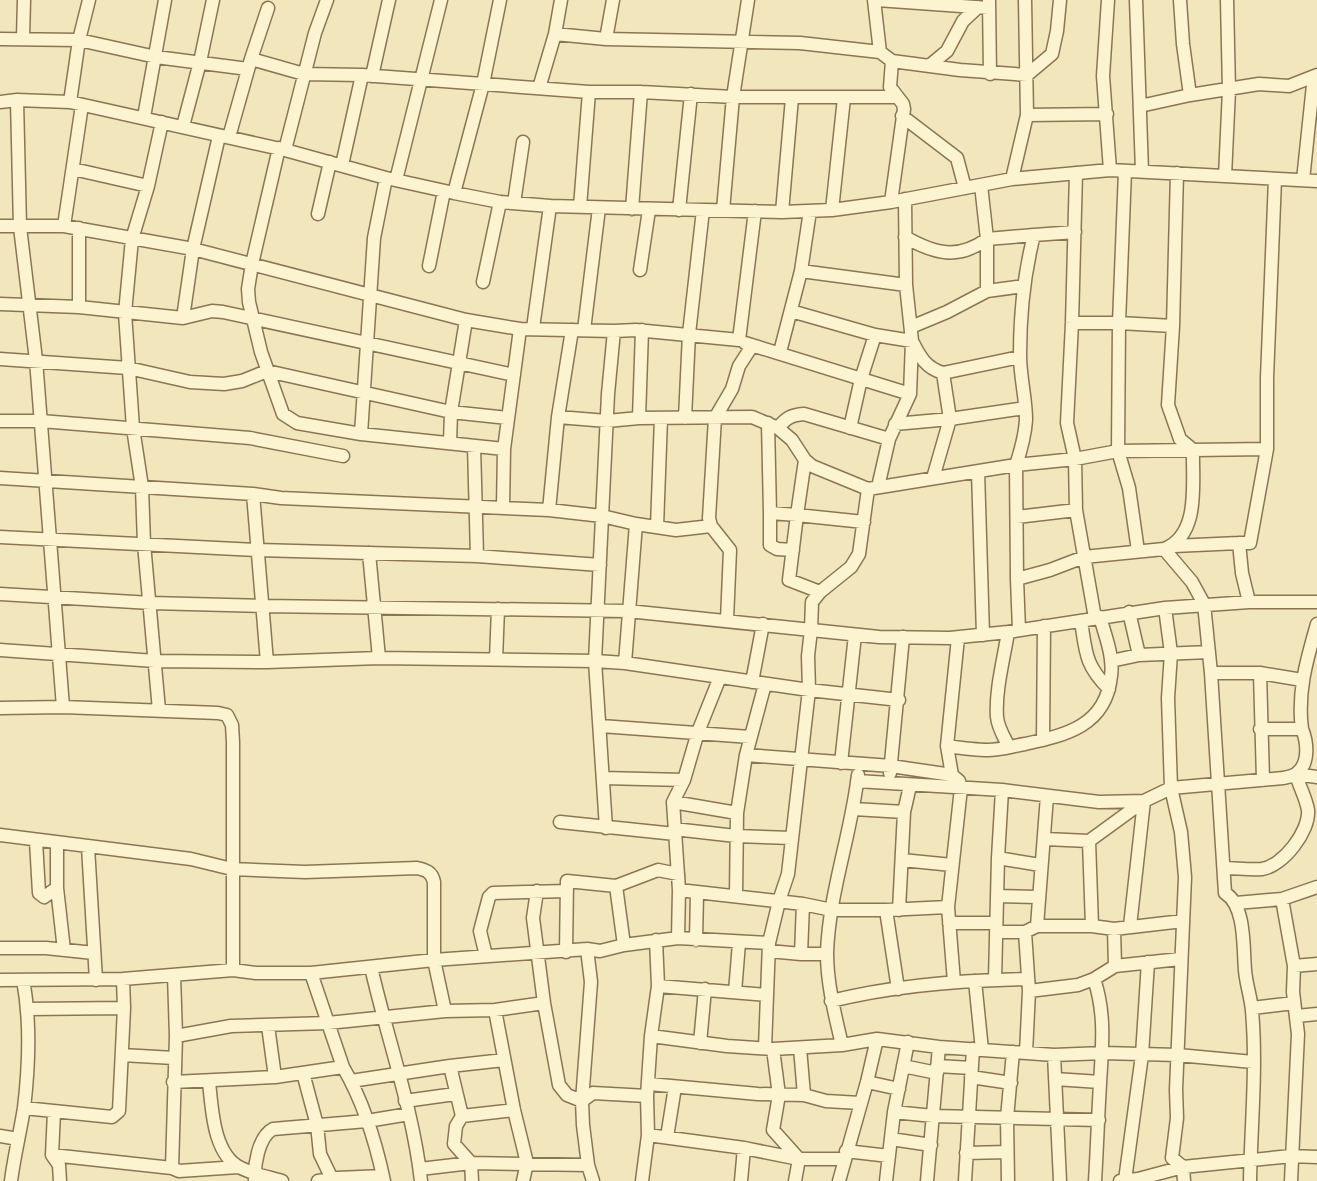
<svg xmlns="http://www.w3.org/2000/svg" width="1317" height="1181" font-family="'Libre Baskerville',serif">
	<style>
		.lines { fill: none; stroke-linecap: round; stroke-linejoin: round }
		.minor-casing { stroke: #8b7654; stroke-width: 15 }
		.minor { stroke: #fcf3d0; stroke-width: 12 }
	</style>
	<rect width="100%" height="100%" fill="#f2e6bc"/>
	<g class="lines">
		<defs>
			<path id="minor" d="M 874,0 L 880,52
				M 877,0 L 989,8
				M 989,0 L 990,74
				M 1108,0 L 1103,76 L 1110,170
				M 1136,0 L 1142,171
				M 1180,0 L 1183,44 L 1190,95
				M 555,34 L 606,39 L 800,43 L 880,52 L 892,61 L 960,70 L 1027,75 L 1052,54 L 1057,31 L 1060,0
				M 23,38 L 24,0
				M 0,39 L 79,40 L 156,57 L 248,69
				M 606,39 L 613,0
				M 251,59 L 304,74 L 362,75 L 589,92 L 641,92 L 733,97 L 897,97
				M 929,66 L 947,51 L 963,21 L 978,7
				M 372,76 L 389,0
				M 539,88 L 555,34 L 561,0
				M 17,100 L 20,227 L 36,360 L 63,707
				M 0,102 L 17,100 L 70,102 L 285,150 L 386,178 L 454,193 L 500,202 L 550,206 L 782,212 L 832,210 L 891,202 L 1012,179 L 1110,170 L 1317,181
				M 70,102 L 79,40 L 89,0
				M 1140,106 L 1190,95 L 1259,84 L 1289,86 L 1317,75
				M 1027,115 L 1107,114
				M 902,116 L 957,158 L 965,188
				M 144,117 L 165,0
				M 183,126 L 200,62 L 213,0
				M 229,137 L 251,59 L 268,8
				M 279,148 L 252,264 L 248,289 L 249,302 L 261,352 L 283,414 L 297,423 L 361,434 L 504,449 L 503,508
				M 285,150 L 315,33 L 327,0
				M 342,165 L 362,75
				M 73,169 L 148,186
				M 1125,171 L 1119,323 L 1118,451 L 1129,488 L 1138,551
				M 1076,173 L 1072,323 L 1067,423 L 1075,459 L 1076,510 L 1095,618
				M 1177,173 L 1173,326 L 1168,405 L 1180,439 L 1193,450
				M 1225,176 L 1229,90 L 1227,0
				M 1012,179 L 1027,115 L 1025,0
				M 396,180 L 441,0
				M 1303,180 L 1313,85 L 1317,75
				M 981,185 L 987,239 L 1034,235
				M 454,193 L 483,84 L 500,0
				M 891,202 L 904,109 L 903,104 L 890,87 L 892,61
				M 514,203 L 523,142
				M 580,207 L 589,92
				M 632,209 L 641,92
				M 679,210 L 691,94
				M 723,210 L 733,97 L 748,0
				M 832,210 L 844,98
				M 782,212 L 792,98
				M 318,214 L 330,162
				M 0,226 L 64,226 L 193,249 L 466,320 L 520,329 L 504,449
				M 64,226 L 82,105
				M 905,237 C 935,254 958,260 987,239 L 987,291 L 1024,286
				M 429,266 L 444,191
				M 640,270 L 649,210
				M 801,271 L 906,285 L 905,199
				M 483,282 L 500,202
				M 0,304 L 79,307 L 183,318 L 212,311 L 223,312 L 514,375
				M 79,307 L 79,228
				M 791,311 L 875,335 L 912,341 C 920,357 926,368 943,373
				M 183,318 L 193,249 L 219,136
				M 1072,323 L 1119,323 L 1173,326
				M 911,327 L 947,312 L 987,291
				M 533,328 L 550,206
				M 520,329 L 614,331 L 608,394 L 595,661 L 606,828
				M 584,330 L 599,208
				M 614,331 L 636,330 L 739,340 L 755,211
				M 745,343 L 910,394
				M 780,352 L 801,271 L 810,211
				M 0,359 L 128,368 L 190,382 L 224,384 L 242,381 L 267,371 L 451,412 L 508,418
				M 558,417 L 607,421 L 639,418 L 752,417 L 778,428 L 792,440 L 805,460 L 812,466 L 868,489 L 1016,465 C 1021,450 1025,435 1026,420 C 1026,398 1020,377 1020,355 C 1020,315 1024,274 1034,235 L 1075,232
				M 639,418 L 642,330
				M 685,418 L 689,334 L 703,210
				M 0,421 L 41,421 L 250,438 L 343,456
				M 768,423 L 770,513 L 797,515 L 789,580 L 820,592
				M 895,424 L 950,419 L 943,373 L 1020,357
				M 778,428 C 786,418 791,415 804,414 L 889,439
				M 850,428 L 861,379 L 875,335
				M 361,434 L 374,238 L 386,178
				M 450,443 L 451,412 L 466,320
				M 474,446 L 477,556
				M 805,460 L 797,515 L 864,522
				M 978,471 L 983,635
				M 0,478 L 253,494 L 281,498 L 549,510 L 602,516 L 636,524 L 625,663
				M 933,478 L 950,419 L 1025,408
				M 878,487 L 889,439 L 910,394 L 912,341 L 906,285
				M 253,494 L 267,662
				M 549,510 L 558,417 L 572,330
				M 770,513 L 770,545 L 777,549 L 793,550
				M 1017,517 L 1076,510
				M 636,524 L 676,530 L 711,526
				M 657,527 L 661,418
				M 0,537 L 258,550 L 477,556 L 600,565
				M 1174,546 L 1239,543
				M 1164,549 L 1192,582 L 1204,604 L 1211,673 L 1225,893 C 1246,906 1243,948 1245,970 C 1246,984 1251,997 1252,1011 C 1257,1067 1251,1125 1250,1181
				M 369,553 L 379,658
				M 1017,579 L 1016,465 L 1075,459 L 1118,451 L 1267,449
				M 0,594 L 151,603 L 263,606 L 628,611 L 879,637 L 950,638 L 1008,632 L 1165,608 L 1249,602 L 1317,602
				M 1249,602 L 1242,573 L 1239,543 L 1250,543 L 1267,449 L 1267,378 L 1275,179
				M 1165,608 L 1171,653 L 1168,698 L 1171,788 L 1181,832 L 1185,877 L 1176,1090 L 1177,1118 L 1172,1158 L 1183,1167 L 1184,1181
				M 1129,612 L 1139,655
				M 727,620 L 730,550 L 711,526 L 709,518 L 715,418 L 732,389 L 739,366 L 752,346
				M 1081,621 C 1086,653 1085,665 1109,689
				M 1019,630 L 1017,579 L 1050,570 L 1084,557 L 1164,549 C 1201,535 1192,481 1193,450
				M 1008,632 C 1004,658 995,691 997,717 C 998,728 1004,737 1009,747
				M 0,650 L 155,661 L 267,662 L 379,658 L 595,661 L 625,663 L 809,690 L 899,700
				M 496,659 L 498,609
				M 1111,661 L 1139,655 L 1209,652
				M 1211,673 L 1260,673 L 1302,680
				M 1260,673 L 1263,780
				M 752,682 L 763,624
				M 0,708 L 63,707 L 218,713 L 227,715 L 232,725 L 233,742 L 233,970
				M 159,710 L 144,544 L 142,487 L 133,428 L 125,313 L 132,239 L 148,186 L 162,122
				M 601,726 L 750,737
				M 1302,729 C 1297,692 1307,659 1317,624
				M 1043,740 L 1044,626
				M 947,746 C 961,748 975,750 988,750 C 1000,750 1013,746 1025,744 C 1066,735 1106,726 1111,676 C 1114,657 1105,635 1100,617
				M 746,755 L 891,766 L 952,775 L 959,781 L 961,788 L 948,907 L 954,982
				M 841,763 L 855,635
				M 890,773 L 903,637
				M 952,775 L 947,746 L 958,638
				M 603,778 L 684,780
				M 857,781 L 1002,790 L 1099,802 L 1144,801
				M 673,802 L 737,813
				M 854,809 L 904,812
				M 560,822 L 675,834
				M 674,829 L 736,836 L 792,838
				M 0,835 L 191,859 L 232,869 L 305,872 L 417,868 C 426,870 432,872 434,882 L 434,960 L 445,1011
				M 1045,839 L 1089,841 L 1092,926
				M 36,841 L 39,893 L 44,897 L 57,888
				M 1089,841 L 1144,801 L 1171,788 L 1283,778 C 1288,777 1294,776 1297,773 C 1310,763 1307,741 1302,729 L 1260,729
				M 57,843 L 57,888 L 64,950
				M 88,847 L 96,980
				M 998,858 L 1040,865
				M 902,860 L 952,865
				M 1224,868 C 1236,868 1250,870 1262,869 C 1283,866 1310,831 1308,810 C 1306,798 1299,786 1296,774 L 1317,777
				M 616,886 L 624,945
				M 537,891 L 533,918 L 544,1003 L 559,1085 L 567,1095 L 582,1101
				M 736,896 L 737,813 L 746,755 L 765,684
				M 997,896 L 1037,897
				M 1236,903 L 1282,899
				M 886,910 L 898,989
				M 899,910 L 904,812 L 910,786
				M 949,923 L 996,923
				M 1037,926 L 1047,796
				M 1130,926 L 1144,801
				M 1114,929 L 1115,966
				M 996,932 L 1025,932 L 1037,926 L 1092,926 L 1114,929 L 1183,921
				M 1025,932 L 1029,991 L 1026,1053
				M 678,938 L 679,890 L 673,802 L 684,780 L 698,732 L 720,677
				M 656,940 L 658,986
				M 696,940 L 697,893
				M 0,948 L 46,948 L 94,953
				M 587,949 L 591,982 L 582,1101 L 583,1125 L 588,1165 L 593,1181
				M 769,951 L 801,954 L 827,954
				M 566,952 L 567,881 L 616,886 L 658,870 L 678,874 L 679,890 L 803,904 L 832,910 L 886,910 L 948,907
				M 801,954 L 803,904
				M 486,956 L 480,931 L 489,897 L 493,893 L 567,891
				M 1294,966 L 1317,964
				M 371,967 C 387,1038 413,1109 421,1181
				M 311,973 L 343,1067 C 363,1101 376,1143 384,1181
				M 995,979 L 998,858 L 1002,790
				M 1094,979 C 1106,1014 1102,1048 1100,1084 C 1098,1116 1097,1149 1095,1181
				M 0,980 L 123,979 L 233,970 L 256,973 L 311,973 L 434,960 L 587,949 L 600,951 L 624,945 L 678,938 L 769,943
				M 975,981 L 982,1050
				M 1029,991 L 1078,985 L 1094,979 L 1115,966 L 1180,959
				M 735,992 L 739,943
				M 831,1001 C 895,985 963,980 1028,979
				M 1252,1008 L 1294,1003
				M 28,1009 L 124,1008
				M 495,1010 L 514,1110 L 527,1163 L 523,1181
				M 1297,1016 L 1317,1014
				M 268,1026 L 275,1077
				M 176,1036 L 231,1026 L 328,1023 L 445,1011 L 495,1010 L 544,1003
				M 651,1036 L 727,1046 L 773,1049 L 842,1045 L 877,1039 L 939,1047 L 1054,1055 L 1103,1053 L 1178,1055 L 1253,1062
				M 700,1043 L 705,989
				M 842,1045 C 835,1015 827,984 827,953 C 829,893 851,835 858,775
				M 765,1048 L 769,943 L 779,901 L 788,874 L 809,690 L 808,656 L 811,630 L 812,602 L 820,592 L 851,567 L 859,554 L 868,489
				M 800,1048 L 804,1095
				M 773,1049 L 779,1095 L 773,1130 L 799,1159
				M 122,1055 L 174,1058
				M 1054,1055 L 1060,1181
				M 450,1066 L 462,1116 L 456,1126 L 454,1144 L 471,1163 L 472,1181
				M 903,1066 L 937,1073
				M 937,1066 L 972,1068
				M 303,1073 L 317,1125 L 320,1154 L 333,1181
				M 971,1077 L 1011,1083
				M 1055,1079 L 1100,1082
				M 351,1081 L 450,1066 L 504,1060
				M 173,1082 L 275,1077 L 343,1067
				M 209,1082 C 212,1108 213,1155 241,1168 C 253,1174 268,1177 282,1181
				M 867,1082 L 899,1089
				M 649,1084 L 758,1094 L 804,1095 L 826,1101 L 860,1103
				M 405,1101 L 455,1094
				M 582,1101 L 593,1093 L 647,1096
				M 24,1108 L 112,1117 L 119,1111 L 124,1008 L 123,979
				M 54,1112 L 52,1155 L 59,1165 L 60,1181
				M 894,1112 L 933,1116 L 1099,1120
				M 462,1116 L 514,1110
				M 648,1135 L 744,1148 L 799,1159 L 845,1159
				M 0,1136 L 18,1139
				M 667,1137 L 675,1087
				M 891,1139 L 931,1145
				M 846,1151 L 889,1156
				M 966,1153 L 1007,1152
				M 52,1155 L 172,1168 L 179,1171 L 238,1167
				M 172,1168 L 176,1036 L 174,975
				M 420,1169 L 471,1163 L 588,1165
				M 1125,1180 L 1142,1055 L 1148,962
				M 11,1181 C 14,1157 20,1133 24,1108 C 29,1066 31,1022 23,980
				M 255,1181 C 254,1166 258,1137 273,1129 L 367,1121 L 409,1114
				M 318,1181 L 337,1178 L 383,1176
				M 642,1181 L 648,1135 L 647,1096 L 651,1036 L 658,986 L 766,995
				M 741,1181 L 744,1148
				M 795,1181 L 799,1159
				M 839,1181 L 867,1082 L 877,1039
				M 886,1181 L 894,1112 L 908,1042
				M 927,1181 L 939,1047
				M 965,1181 L 973,1049
				M 1008,1181 L 1007,1118 L 1013,1052
				M 1120,1181 L 1138,1179 L 1183,1167 L 1291,1156 L 1317,1157
				M 1291,1181 L 1298,1034 L 1293,992 L 1294,966 L 1282,899 L 1317,887"/>
		</defs>
		<use href="#minor" class="minor-casing"/>
		<use href="#minor" class="minor"/>
	</g>
</svg>
